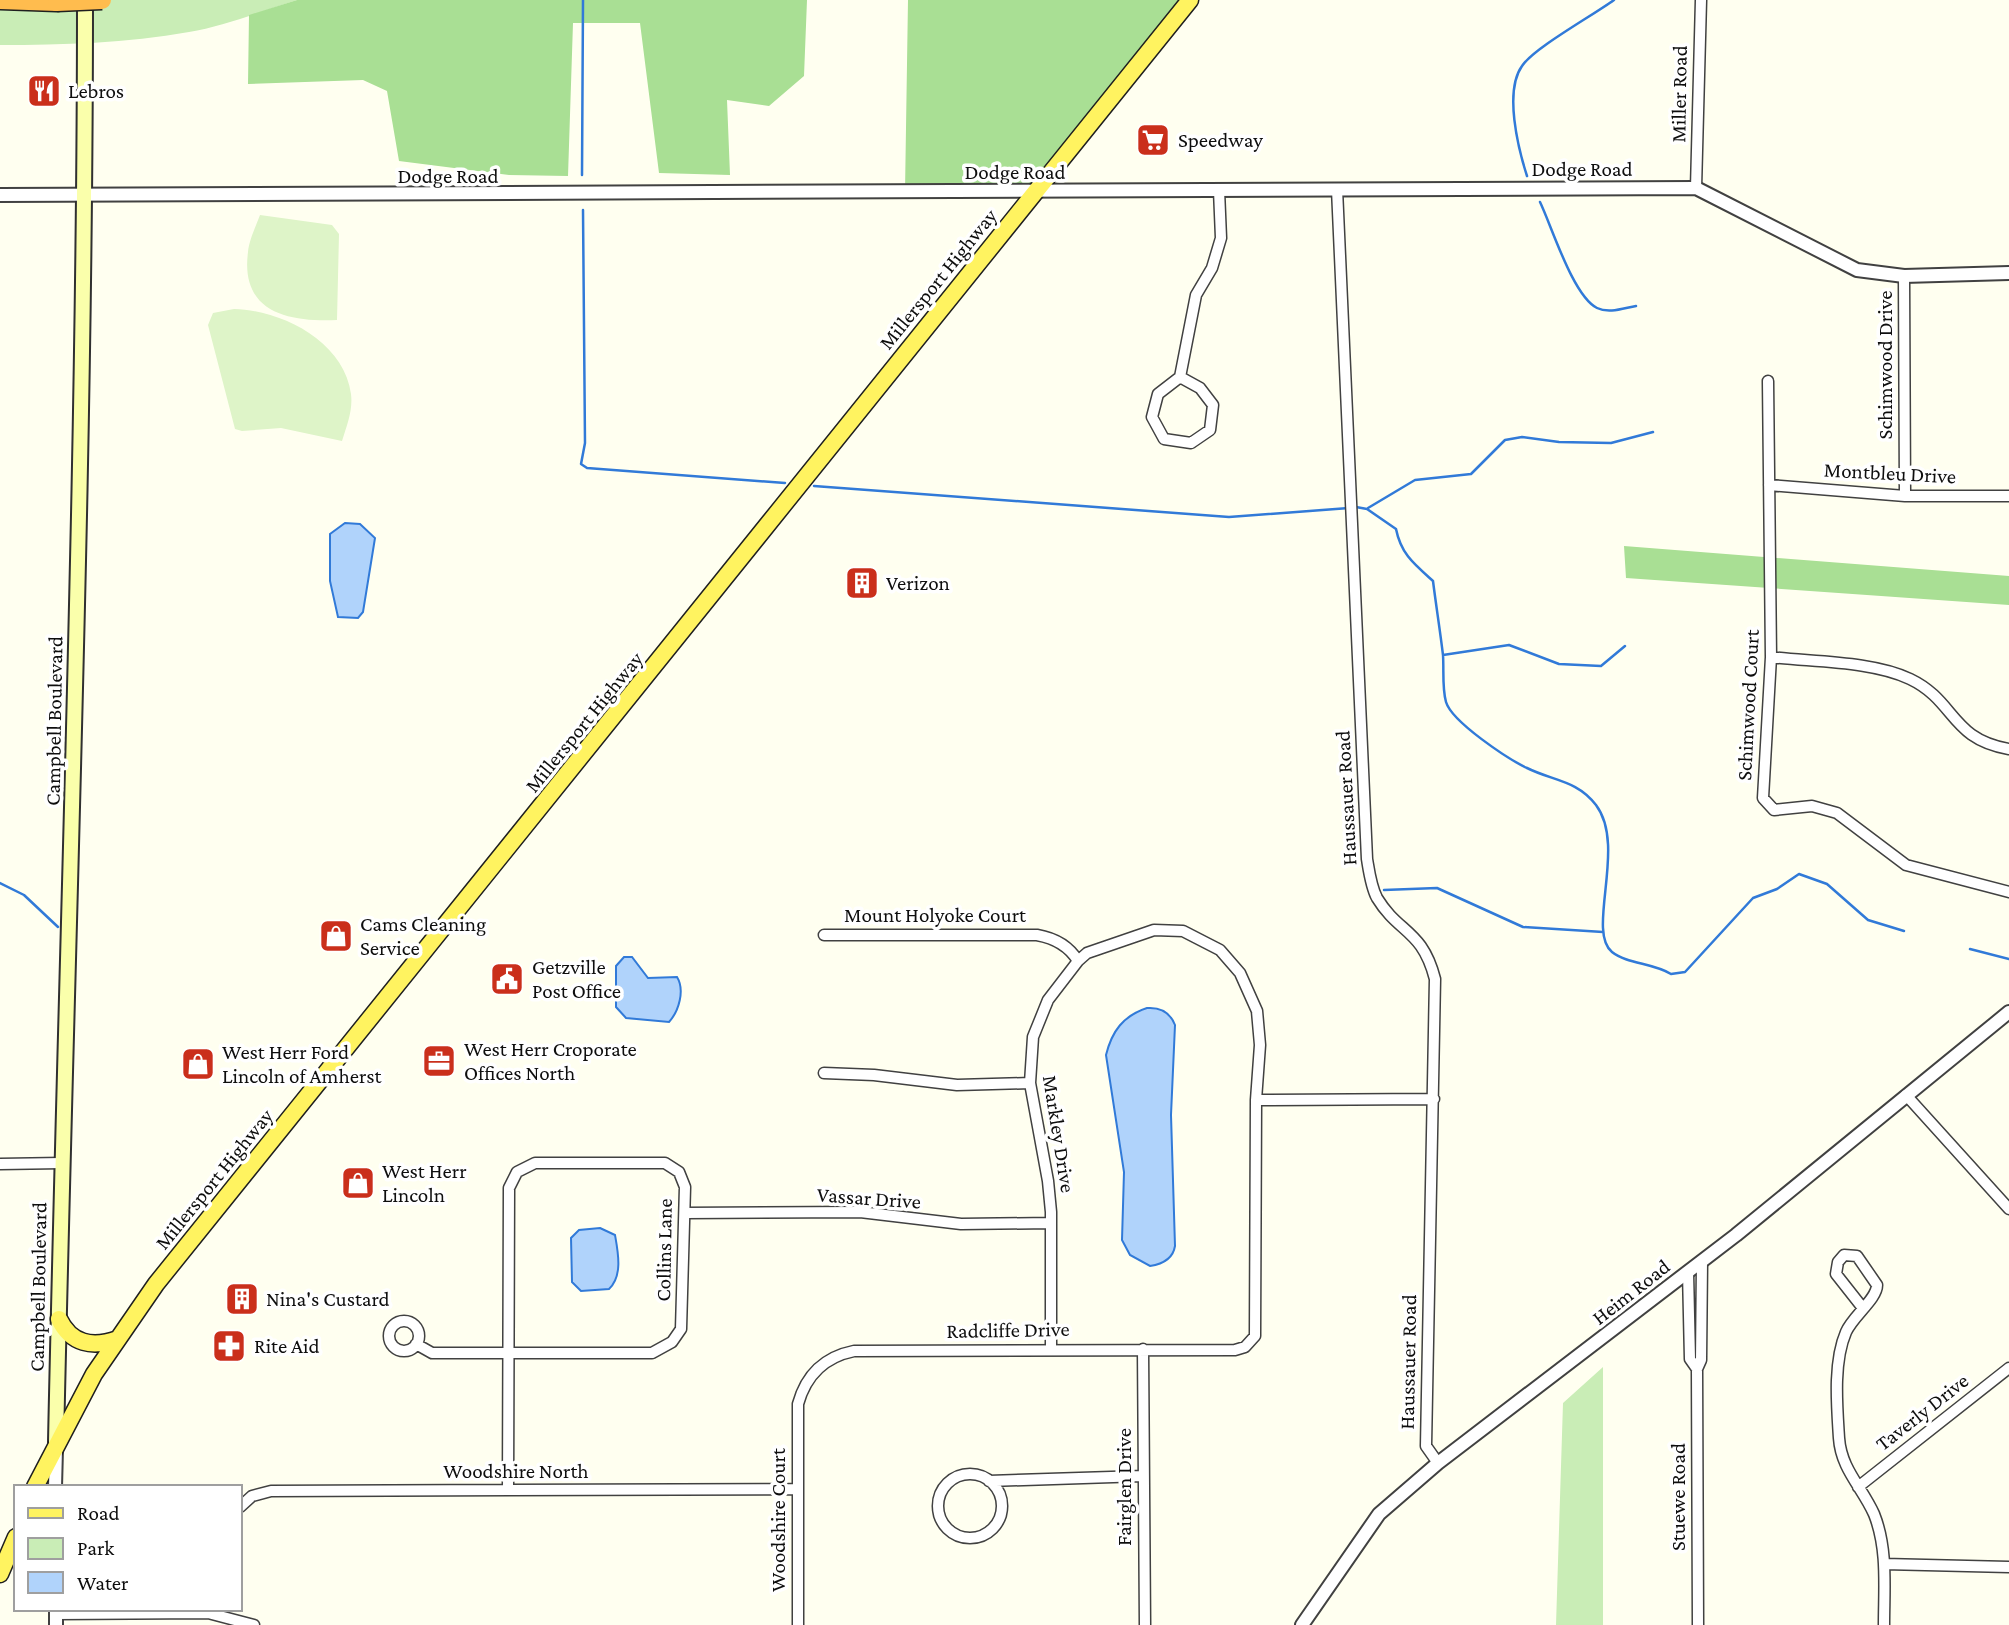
<svg xmlns="http://www.w3.org/2000/svg" width="2009" height="1625" font-family="'Crimson Pro',serif">
	<style>
		.green { fill: #c9edb6 }
		.forest { fill: #a9df94 }
		.pitch { fill: #def4c8 }
		.water { fill: #b0d3fb; stroke: #317ad8; stroke-width: 2 }
		.lines { fill: none; stroke-linecap: round; stroke-linejoin: round }
		.stream { stroke: #317ad8; stroke-width: 2.5 }
		.minor-casing { stroke: #414141; stroke-width: 13 }
		.tertiary-casing { stroke: #414141; stroke-width: 16 }
		.secondary-casing { stroke: #303030; stroke-width: 18 }
		.primary-casing { stroke: #1f1f1f; stroke-width: 19 }
		.motorway-casing { stroke: #1f1f1f; stroke-width: 21 }
		.minor { stroke: #fff; stroke-width: 10 }
		.tertiary { stroke: #fff; stroke-width: 12 }
		.secondary { stroke: #faffab; stroke-width: 14 }
		.primary { stroke: #fff360; stroke-width: 16 }
		.motorway { stroke: #ffbc4e; stroke-width: 18 }
		.motorway-bridge-casing { stroke: #1f1f1f; stroke-width: 21; stroke-linecap: butt }
		.motorway-bridge { stroke: #ffbc4e; stroke-width: 18 }
		.labels { text-anchor: middle; dominant-baseline: central; stroke-width: 7; stroke-linejoin: round; paint-order: stroke }
		.poi-label { font-size: 21px; fill: #0e0e0e; stroke: #fff; text-anchor: start }
		.street-label { font-size: 21px; fill: #0e0e0e; stroke: #fff }
	</style>
	<rect width="100%" height="100%" fill="#fffff0"/>
	<path class="green" d="M 0,0 L 297,0 C 262,11 225,26 189,32 C 127,43 63,45 0,45 Z
		M 1603,1367 L 1603,1625 L 1556,1625 L 1563,1403 Z"/>
	<path class="forest" d="M 297,0 L 807,0 L 804,76 L 769,106 L 727,100 L 730,175 L 659,173 L 640,23 L 573,23 L 568,176 L 509,175 L 399,161 L 387,91 L 363,80 L 248,84 L 249,15 Z
		M 908,0 L 1190,0 L 1038,190 L 905,192 Z
		M 1624,546 L 2009,576 L 2009,605 L 1626,578 Z"/>
	<path class="pitch" d="M 260,215 L 332,225 L 339,234 L 337,320 C 289,322 240,313 248,252 C 249,240 256,226 260,215 Z
		M 234,309 C 281,310 344,341 351,394 C 353,410 347,425 342,441 L 281,428 L 242,431 L 235,429 L 208,325 L 213,313 Z"/>
	<path class="water" d="M 345,523 L 360,524 L 375,538 L 363,612 L 358,618 L 338,617 L 330,581 L 330,534 Z
		M 624,957 L 632,957 L 648,978 L 677,977 C 685,990 679,1011 669,1022 L 626,1018 L 616,1007 L 616,966 Z
		M 1147,1008 C 1161,1007 1170,1012 1175,1025 L 1171,1115 L 1175,1246 C 1173,1259 1163,1264 1150,1266 L 1130,1255 L 1122,1240 L 1124,1172 L 1106,1055 C 1112,1031 1123,1016 1147,1008 Z
		M 600,1228 L 615,1235 C 618,1252 623,1276 609,1289 L 581,1291 L 572,1282 L 571,1238 L 579,1230 Z"/>
	<g class="lines">
		<path class="stream" d="M 582,175 L 583,0
			M 1527,176 C 1518,148 1504,91 1522,66 C 1534,48 1592,16 1614,0
			M 1540,202 C 1552,227 1573,296 1597,308 C 1609,314 1624,308 1636,306
			M 583,210 L 585,443 L 581,464 L 587,468 L 785,483
			M 814,486 L 1229,517 L 1349,508
			M 1356,507 L 1367,509 L 1396,529 C 1401,554 1414,564 1433,581 C 1436,605 1440,630 1443,655 C 1444,670 1442,688 1446,702 C 1452,722 1508,759 1527,768 C 1553,781 1577,780 1596,805 C 1627,846 1586,931 1612,952 C 1627,964 1653,963 1671,974 L 1685,972 L 1753,898 L 1777,889 L 1799,874 L 1827,884 L 1868,920 L 1904,931
			M 1368,508 L 1415,480 L 1471,474 L 1505,440 L 1522,437 L 1559,442 L 1611,443 L 1653,432
			M 1443,655 L 1509,645 L 1559,664 L 1601,666 L 1625,646
			M 0,883 L 24,895 L 58,927
			M 1384,890 L 1437,888 L 1523,927 L 1603,932
			M 1970,949 L 2009,959"/>
		<defs>
			<path id="minor" d="M 1696,188 L 1701,0
				M 1337,189 L 1367,859 C 1369,871 1371,887 1377,898 C 1399,934 1422,929 1435,979 L 1426,1446 L 1438,1463
				M 1904,276 L 1905,496
				M 1180,377 L 1200,388 L 1213,405 L 1210,430 L 1191,443 L 1164,439 L 1152,417 L 1158,394 L 1180,377 L 1196,295 L 1212,268 L 1221,238 L 1219,190
				M 1768,381 L 1771,657 L 1763,798 L 1774,810 L 1812,806 L 1837,813 L 1906,865 L 2009,892
				M 1769,485 L 1905,496 L 2009,496
				M 1771,657 C 1813,662 1873,661 1910,679 C 1956,701 1950,739 2009,749
				M 824,935 L 1037,935 C 1054,938 1069,946 1078,961
				M 824,1073 L 874,1075 L 957,1085 L 1030,1083
				M 1906,1095 L 2009,1209
				M 1256,1100 L 1434,1099
				M 0,1164 L 62,1163
				M 685,1213 L 860,1212 L 961,1224 L 1051,1223
				M 1688,1272 L 1690,1359 L 1697,1369
				M 1862,1307 L 1836,1274 L 1838,1262 L 1844,1255 L 1857,1256 L 1877,1285 C 1877,1299 1853,1316 1846,1332 C 1833,1362 1837,1406 1839,1438 C 1841,1469 1862,1487 1874,1514 C 1888,1549 1884,1588 1884,1625
				M389 1336a15 15 0 1 1 30 0a15 15 0 1 1-30 0Z
				M 416,1344 L 432,1353 L 652,1353 L 672,1342 L 681,1329 L 685,1187 L 679,1172 L 665,1163 L 535,1163 L 517,1172 L 509,1188 L 508,1490
				M 1143,1349 L 1145,1625
				M938 1506a32 32 0 1 1 64 0a32 32 0 1 1-64 0Z
				M 989,1481 L 1143,1476
				M 1858,1487 L 2009,1368
				M 240,1507 L 252,1496 L 271,1491 L 797,1489
				M 1884,1564 L 2009,1567
				M 56,1614 L 208,1613 L 254,1625
				M 798,1625 L 798,1404 C 806,1375 824,1357 854,1351 L 1235,1350 L 1245,1347 L 1255,1336 L 1256,1100 L 1260,1045 L 1257,1011 L 1240,973 L 1220,950 L 1183,931 L 1154,930 L 1087,953 L 1078,961 L 1048,1000 L 1033,1037 L 1030,1083 L 1048,1181 L 1051,1212 L 1051,1348
				M 1698,1625 L 1697,1369 L 1701,1360 L 1702,1262"/>
			<path id="tertiary" d="M 0,195 L 1696,188 L 1857,270 L 1904,276 L 2009,273
				M 55,1487 L 56,1449
				M 56,1625 L 56,1609
				M 1302,1625 L 1379,1514 L 1438,1463 L 1736,1235 L 2009,1012"/>
			<path id="secondary" d="M 56,1442 C 66,961 85,481 85,0"/>
			<path id="primary" d="M 59,1319 C 71,1344 92,1348 118,1339
				M 35,1487 L 94,1374 L 156,1284 L 1190,0
				M 0,1574 L 16,1537"/>
			<path id="motorway" d="M 0,0 L 57,2"/>
		</defs>
		<use href="#minor" class="minor-casing"/>
		<use href="#tertiary" class="tertiary-casing"/>
		<use href="#secondary" class="secondary-casing"/>
		<use href="#primary" class="primary-casing"/>
		<use href="#motorway" class="motorway-casing"/>
		<use href="#minor" class="minor"/>
		<use href="#tertiary" class="tertiary"/>
		<use href="#secondary" class="secondary"/>
		<use href="#primary" class="primary"/>
		<use href="#motorway" class="motorway"/>
		<defs>
			<path id="motorway-bridge" d="M 57,2 L 102,0"/>
		</defs>
		<use href="#motorway-bridge" class="motorway-bridge-casing"/>
		<use href="#motorway-bridge" class="motorway-bridge"/>
	</g>
	<defs>
		<symbol id="restaurant-square" viewBox="-11 -11 22 22"><rect x="-9" y="-9" width="18" height="18" rx="4" fill="#ca2f1b" stroke="#fff"/><path d="M-5-6h1v4h1v-4h1v4h1v-4h1v5L-1.5 .5V6h-2V.5L-5-1ZM5-6V6H3V1.5H1.5Q1.5-4 5-6Z" fill="#fff"/></symbol>
		<symbol id="supermarket-square" viewBox="-11 -11 22 22"><rect x="-9" y="-9" width="18" height="18" rx="4" fill="#ca2f1b" stroke="#fff"/><path d="M-6-5.5h2.5l.6 2H6L4.5 2H-2.5L-4.4-4H-6ZM-1.5 3.2a1.3 1.3 0 1 0 .1 0ZM3 3.2a1.3 1.3 0 1 0 .1 0Z" fill="#fff"/></symbol>
		<symbol id="building-square" viewBox="-11 -11 22 22"><rect x="-9" y="-9" width="18" height="18" rx="4" fill="#ca2f1b" stroke="#fff"/><path d="M-4-6H4V6H1V3H-1V6H-4ZM-2.5-4.3h1.7v1.8h-1.7ZM.8-4.3h1.7v1.8H.8ZM-2.5-1h1.7V.8h-1.7ZM.8-1h1.7V.8H.8Z" fill="#fff"/></symbol>
		<symbol id="shop-square" viewBox="-11 -11 22 22"><rect x="-9" y="-9" width="18" height="18" rx="4" fill="#ca2f1b" stroke="#fff"/><path d="M-5-2.5h2.3a2.7 3.5 0 0 1 5.4 0H5L5.5 6h-11ZM-1.5-2.5h3a1.5 2.3 0 0 0-3 0Z" fill="#fff"/></symbol>
		<symbol id="civic-square" viewBox="-11 -11 22 22"><rect x="-9" y="-9" width="18" height="18" rx="4" fill="#ca2f1b" stroke="#fff"/><path d="M-.6-6.5H3V-4.5H.6V-3L4-1V1h2V6H-6V1h2V-1L-.6-3ZM-1.2 2.5V6h2.4V2.5Z" fill="#fff"/></symbol>
		<symbol id="office-square" viewBox="-11 -11 22 22"><rect x="-9" y="-9" width="18" height="18" rx="4" fill="#ca2f1b" stroke="#fff"/><path d="M-6-3h4V-5.5h4V-3h4V5H-6ZM-1-4.5V-3h2v-1.5ZM-6 0V1H6V0Z" fill="#fff"/></symbol>
		<symbol id="pharmacy-square" viewBox="-11 -11 22 22"><rect x="-9" y="-9" width="18" height="18" rx="4" fill="#ca2f1b" stroke="#fff"/><path d="M-2-6h4v4h4v4h-4v4h-4v-4h-4v-4h4Z" fill="#fff"/></symbol>
	</defs>
	<g fill-rule="evenodd">
		<use href="#restaurant-square" x="25" y="72" width="38" height="38"/>
		<use href="#supermarket-square" x="1134" y="121" width="38" height="38"/>
		<use href="#building-square" x="843" y="564" width="38" height="38"/>
		<use href="#shop-square" x="317" y="917" width="38" height="38"/>
		<use href="#civic-square" x="488" y="960" width="38" height="38"/>
		<use href="#office-square" x="420" y="1042" width="38" height="38"/>
		<use href="#shop-square" x="179" y="1045" width="38" height="38"/>
		<use href="#shop-square" x="339" y="1164" width="38" height="38"/>
		<use href="#building-square" x="223" y="1280" width="38" height="38"/>
		<use href="#pharmacy-square" x="210" y="1327" width="38" height="38"/>
	</g>
	<g class="labels">
		<g class="poi-label">
			<text x="68" y="91">Lebros</text>
			<text x="1178" y="140">Speedway</text>
			<text x="886" y="583">Verizon</text>
			<text x="360" y="924">Cams Cleaning<tspan x="360" dy="24">Service</tspan></text>
			<text x="532" y="967">Getzville<tspan x="532" dy="24">Post Office</tspan></text>
			<text x="464" y="1049">West Herr Croporate<tspan x="464" dy="24">Offices North</tspan></text>
			<text x="222" y="1052">West Herr Ford<tspan x="222" dy="24">Lincoln of Amherst</tspan></text>
			<text x="382" y="1171">West Herr<tspan x="382" dy="24">Lincoln</tspan></text>
			<text x="266" y="1299">Nina's Custard</text>
			<text x="254" y="1346">Rite Aid</text>
		</g>
		<g class="street-label">
			<text transform="translate(1679 94) rotate(-89)">Miller Road</text>
			<text x="1582" y="169">Dodge Road</text>
			<text x="1015" y="172">Dodge Road</text>
			<text x="448" y="176">Dodge Road</text>
			<text transform="translate(938 279) rotate(-51)">Millersport Highway</text>
			<text transform="translate(1885 365) rotate(-90)">Schimwood Drive</text>
			<text transform="translate(1890 473) rotate(3)">Montbleu Drive</text>
			<text transform="translate(1748 705) rotate(-87)">Schimwood Court</text>
			<text transform="translate(54 721) rotate(-89)">Campbell Boulevard</text>
			<text transform="translate(584 722) rotate(-51)">Millersport Highway</text>
			<text transform="translate(1346 798) rotate(-93)">Haussauer Road</text>
			<text x="935" y="915">Mount Holyoke Court</text>
			<text transform="translate(1059 1134) rotate(81)">Markley Drive</text>
			<text transform="translate(214 1179) rotate(-51)">Millersport Highway</text>
			<text transform="translate(869 1198) rotate(4)">Vassar Drive</text>
			<text transform="translate(664 1250) rotate(-89)">Collins Lane</text>
			<text transform="translate(38 1287) rotate(-89)">Campbell Boulevard</text>
			<text transform="translate(1631 1292) rotate(-38)">Heim Road</text>
			<text transform="translate(1008 1330) rotate(-1)">Radcliffe Drive</text>
			<text transform="translate(1408 1362) rotate(-89)">Haussauer Road</text>
			<text transform="translate(1922 1412) rotate(-38)">Taverly Drive</text>
			<text x="516" y="1471">Woodshire North</text>
			<text transform="translate(1124 1487) rotate(-90)">Fairglen Drive</text>
			<text transform="translate(1678 1497) rotate(-90)">Stuewe Road</text>
			<text transform="translate(778 1520) rotate(-90)">Woodshire Court</text>
		</g>
	</g>
	<rect x="14" y="1485" width="228" height="126" fill="#ffffff" stroke="#9f9f9f" stroke-width="2"/>
	<rect x="28" y="1508" width="35" height="10" fill="#fff360" stroke="#9f9f9f" stroke-width="2"/>
	<text x="77" y="1520" font-size="21" fill="#0e0e0e">Road</text>
	<rect x="28" y="1538" width="35" height="21" fill="#c9edb6" stroke="#9f9f9f" stroke-width="2"/>
	<text x="77" y="1555" font-size="21" fill="#0e0e0e">Park</text>
	<rect x="28" y="1572" width="35" height="21" fill="#b0d3fb" stroke="#9f9f9f" stroke-width="2"/>
	<text x="77" y="1590" font-size="21" fill="#0e0e0e">Water</text>
</svg>
